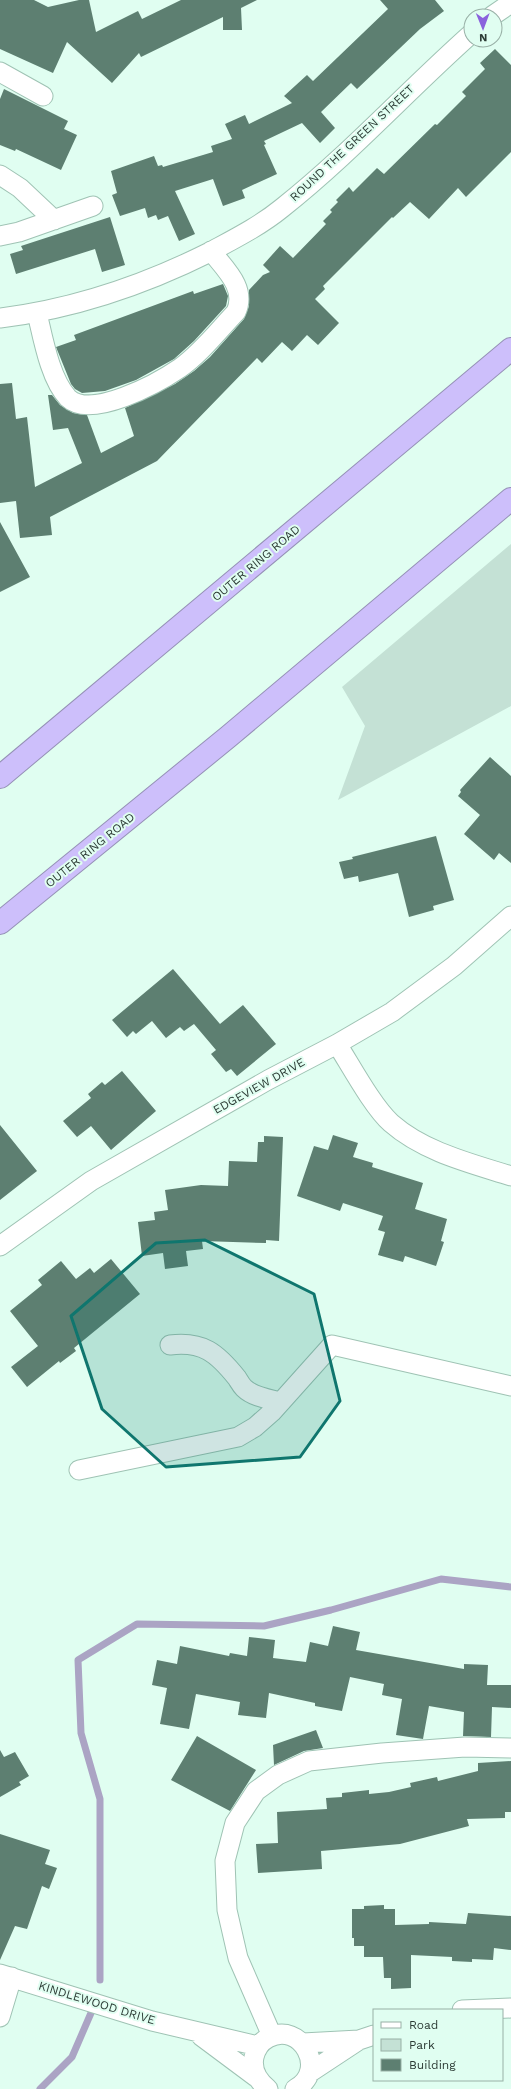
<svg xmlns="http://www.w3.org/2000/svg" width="511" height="2089" font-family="'Work Sans',sans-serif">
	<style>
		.green { fill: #c4e1d5 }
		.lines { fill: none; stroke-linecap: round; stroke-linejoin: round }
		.stream { stroke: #aba4c4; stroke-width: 7 }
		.building { fill: #5d7f71 }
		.minor-casing { stroke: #9fc3b4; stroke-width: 21 }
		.motorway-casing { stroke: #9591b6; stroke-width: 24 }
		.minor { stroke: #fff; stroke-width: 19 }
		.motorway { stroke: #cdbffb; stroke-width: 22 }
		.marked { fill: #0f766e; fill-opacity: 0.2; stroke: #0f766e; stroke-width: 3; stroke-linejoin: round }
		.labels { text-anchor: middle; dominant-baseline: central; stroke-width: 4; stroke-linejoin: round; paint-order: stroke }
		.street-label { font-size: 12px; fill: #2c3b35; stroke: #e0fef1 }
	</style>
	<rect width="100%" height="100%" fill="#e0fef1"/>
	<path class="green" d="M 511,544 L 511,706 L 338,800 L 365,726 L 342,687 Z"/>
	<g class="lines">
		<path class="stream" d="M 100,1980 L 100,1799 L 81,1733 L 78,1660 L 137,1624 L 264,1626 L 331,1610 L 441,1579 L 511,1587
			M 40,2089 L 72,2057 L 91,2013"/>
	</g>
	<path class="building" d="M 0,0 L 34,0 L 48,7 L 79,0 L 89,0 L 96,32 L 138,11 L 142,19 L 181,0 L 257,0 L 241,8 L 242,30 L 223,30 L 223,17 L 141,57 L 139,53 L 112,83 L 67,42 L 53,73 L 0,49 Z
		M 380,0 L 435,0 L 444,11 L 420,29 L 357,89 L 351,83 L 321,112 L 335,128 L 320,143 L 302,123 L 264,141 L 266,144 L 264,145 L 277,174 L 242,190 L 245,198 L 223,206 L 213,179 L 175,191 L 195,234 L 179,241 L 168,216 L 158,220 L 156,215 L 148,218 L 145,208 L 120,216 L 112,195 L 117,193 L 111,171 L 154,156 L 158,166 L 162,165 L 163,167 L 213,152 L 211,146 L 232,139 L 225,124 L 245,115 L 249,124 L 292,103 L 284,96 L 307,75 L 313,81 L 388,9 Z
		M 495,49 L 511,65 L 511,152 L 466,197 L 458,188 L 429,219 L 410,202 L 393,218 L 392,217 L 323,286 L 325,289 L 315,299 L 339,323 L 318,345 L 307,335 L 292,351 L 282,342 L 262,363 L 257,358 L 157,461 L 50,517 L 52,535 L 20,538 L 16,501 L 0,503 L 0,384 L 12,383 L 16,419 L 27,417 L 35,487 L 82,463 L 68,428 L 53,430 L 48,395 L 52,395 L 60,405 L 73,413 L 87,415 L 101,453 L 134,436 L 125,408 L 175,384 L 194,371 L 210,357 L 244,319 L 249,306 L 249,290 L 263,275 L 270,272 L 263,265 L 280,246 L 293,258 L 326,224 L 323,221 L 332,212 L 330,210 L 338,202 L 336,200 L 349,187 L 353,192 L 377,168 L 384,174 L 435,124 L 437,125 L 466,96 L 462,92 L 485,69 L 480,63 Z
		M 4,89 L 68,121 L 64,129 L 77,135 L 61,170 L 16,149 L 15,151 L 0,145 L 0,99 Z
		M 110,217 L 125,265 L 102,272 L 95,249 L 16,274 L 10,254 L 23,250 L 21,246 Z
		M 223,284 L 228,296 L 226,306 L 194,341 L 174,359 L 136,380 L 105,391 L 82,393 L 75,389 L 71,384 L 56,347 L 76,340 L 74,335 L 193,291 L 194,294 Z
		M 0,522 L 30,577 L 0,592 Z
		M 490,757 L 511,776 L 511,863 L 499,853 L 494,860 L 464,834 L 480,815 L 458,796 L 461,792 L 460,790 Z
		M 436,836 L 454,900 L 433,906 L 434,910 L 409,917 L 398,873 L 359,882 L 358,876 L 344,879 L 339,862 L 353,859 L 352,857 Z
		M 173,969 L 220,1024 L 243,1005 L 276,1044 L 237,1076 L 231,1069 L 226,1072 L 211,1054 L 216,1050 L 194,1024 L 184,1031 L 180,1027 L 166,1038 L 152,1021 L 136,1034 L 133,1031 L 127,1037 L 112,1020 Z
		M 122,1071 L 156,1111 L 111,1150 L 91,1126 L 77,1137 L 63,1121 L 91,1098 L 88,1094 L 102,1082 L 105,1085 Z
		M 0,1125 L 37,1171 L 0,1200 Z
		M 333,1135 L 358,1143 L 353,1157 L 373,1163 L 372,1167 L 423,1183 L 415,1209 L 447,1219 L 441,1241 L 444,1242 L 436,1266 L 405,1256 L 403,1262 L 378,1255 L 385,1232 L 378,1230 L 383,1216 L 343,1203 L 340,1211 L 297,1196 L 314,1146 L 328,1150 Z
		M 264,1136 L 283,1137 L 279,1241 L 266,1240 L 266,1243 L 202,1241 L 203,1249 L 186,1251 L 188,1266 L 165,1269 L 163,1253 L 142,1256 L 138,1222 L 155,1220 L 154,1212 L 168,1210 L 165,1190 L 201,1185 L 228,1186 L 229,1161 L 257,1162 L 258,1142 L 264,1142 Z
		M 111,1259 L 140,1294 L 74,1348 L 76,1351 L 60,1363 L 59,1361 L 27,1387 L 11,1367 L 38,1346 L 10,1311 L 42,1285 L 38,1280 L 61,1261 L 76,1279 L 90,1268 L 94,1273 Z
		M 333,1626 L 360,1632 L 356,1650 L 464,1669 L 464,1664 L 488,1665 L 487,1685 L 511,1685 L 511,1708 L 492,1707 L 491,1737 L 463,1736 L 464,1712 L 429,1706 L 423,1739 L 396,1735 L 402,1699 L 382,1695 L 384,1684 L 350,1677 L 342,1711 L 315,1706 L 315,1703 L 269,1693 L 266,1718 L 238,1715 L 240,1702 L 196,1694 L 189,1729 L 160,1724 L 167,1688 L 152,1685 L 157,1660 L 177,1664 L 180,1646 L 229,1656 L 230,1653 L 247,1656 L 249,1637 L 275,1640 L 273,1658 L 306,1662 L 310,1642 L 328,1646 Z
		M 316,1730 L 323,1748 L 304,1751 L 274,1765 L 273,1745 Z
		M 197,1736 L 256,1770 L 230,1811 L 171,1780 Z
		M 0,1750 L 4,1757 L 15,1752 L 29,1776 L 19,1782 L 21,1785 L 0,1797 Z
		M 511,1761 L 511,1812 L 505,1812 L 505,1818 L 467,1819 L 469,1826 L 400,1844 L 321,1851 L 322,1869 L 258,1873 L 256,1844 L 278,1843 L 277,1812 L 327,1809 L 326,1798 L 342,1797 L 342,1793 L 369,1790 L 369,1794 L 389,1792 L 411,1787 L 410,1783 L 437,1777 L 438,1781 L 478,1771 L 478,1763 Z
		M 0,1834 L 50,1850 L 45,1864 L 57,1868 L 49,1889 L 42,1886 L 27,1929 L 15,1926 L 0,1960 Z
		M 384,1905 L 384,1909 L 395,1909 L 395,1925 L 429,1924 L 429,1922 L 466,1924 L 468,1913 L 511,1916 L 511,1950 L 494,1948 L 493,1960 L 472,1959 L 472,1962 L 452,1961 L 452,1957 L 411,1955 L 411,1988 L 391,1989 L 391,1978 L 384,1978 L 383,1957 L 364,1957 L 364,1946 L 354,1946 L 354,1938 L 352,1938 L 352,1909 L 364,1909 L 364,1906 Z"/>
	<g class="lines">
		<defs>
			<path id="minor" d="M 492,16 L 511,3
				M 0,72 L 43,96
				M 0,175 L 20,188 L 54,220
				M 0,236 L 19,232 L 93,206
				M 37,313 C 43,338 50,379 68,398 C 91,420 158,383 180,368 C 201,353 218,331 236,312 C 247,288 225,269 211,251
				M 0,318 C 73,309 144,285 210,252 C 234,239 260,226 282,208 C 349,155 407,91 471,34
				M 337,1044 C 351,1066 373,1107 391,1123 C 424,1152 470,1163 511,1176
				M 0,1246 L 91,1181 L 268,1080 L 337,1044 L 392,1012 L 454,966 L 511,916
				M 170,1345 C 203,1341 217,1353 237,1378 C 239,1381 241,1385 244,1388 C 253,1397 269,1399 281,1402
				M 79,1470 L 238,1437 L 255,1427 L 272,1412 L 332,1345 L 511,1386
				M 0,1974 L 152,2021 L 258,2046
				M 462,2010 L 511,2008
				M 0,2017 L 12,1977
				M 201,2036 L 256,2077
				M 272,2036 L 238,1958 L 227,1910 L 225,1861 L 235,1823 L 256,1791 L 278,1775 L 309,1761 L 382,1753 L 465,1747 L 511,1748
				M 303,2043 L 359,2040 L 374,2035
				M 309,2073 L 359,2040
				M 268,2089 C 258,2081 251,2071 254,2057 C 256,2049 260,2042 268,2038 C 301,2020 329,2071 295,2089"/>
			<path id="motorway" d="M 0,777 L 511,349
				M 0,923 L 228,737 L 511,499"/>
		</defs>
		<use href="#minor" class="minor-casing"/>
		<use href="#motorway" class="motorway-casing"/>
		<use href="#minor" class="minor"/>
		<use href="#motorway" class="motorway"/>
	</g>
	<path class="marked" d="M 205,1240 L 314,1294 L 340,1401 L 300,1457 L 166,1467 L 102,1409 L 71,1316 L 156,1243 Z"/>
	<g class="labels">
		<g class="street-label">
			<text transform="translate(352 143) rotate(-43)">ROUND THE GREEN STREET</text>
			<text transform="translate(256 563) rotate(-40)">OUTER RING ROAD</text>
			<text transform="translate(90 850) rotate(-39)">OUTER RING ROAD</text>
			<text transform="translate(259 1086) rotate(-29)">EDGEVIEW DRIVE</text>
			<text transform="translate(97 2003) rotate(17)">KINDLEWOOD DRIVE</text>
		</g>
	</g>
	<rect x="373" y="2009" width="130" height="72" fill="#e0fef1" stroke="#98b0a6"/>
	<rect x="381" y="2022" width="20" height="6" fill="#ffffff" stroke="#98b0a6"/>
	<text x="409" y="2029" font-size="12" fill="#2c3b35">Road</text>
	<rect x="381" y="2039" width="20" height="12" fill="#c4e1d5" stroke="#98b0a6"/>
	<text x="409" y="2049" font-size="12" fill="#2c3b35">Park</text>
	<rect x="381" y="2059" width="20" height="12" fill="#5d7f71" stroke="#98b0a6"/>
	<text x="409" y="2069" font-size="12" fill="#2c3b35">Building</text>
	<g transform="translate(483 28) rotate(179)"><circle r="19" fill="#e0fef1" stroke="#98b0a6"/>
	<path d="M0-3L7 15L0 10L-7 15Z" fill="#8a62dd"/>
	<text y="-6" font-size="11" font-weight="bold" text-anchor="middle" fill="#2c3b35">N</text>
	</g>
</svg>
